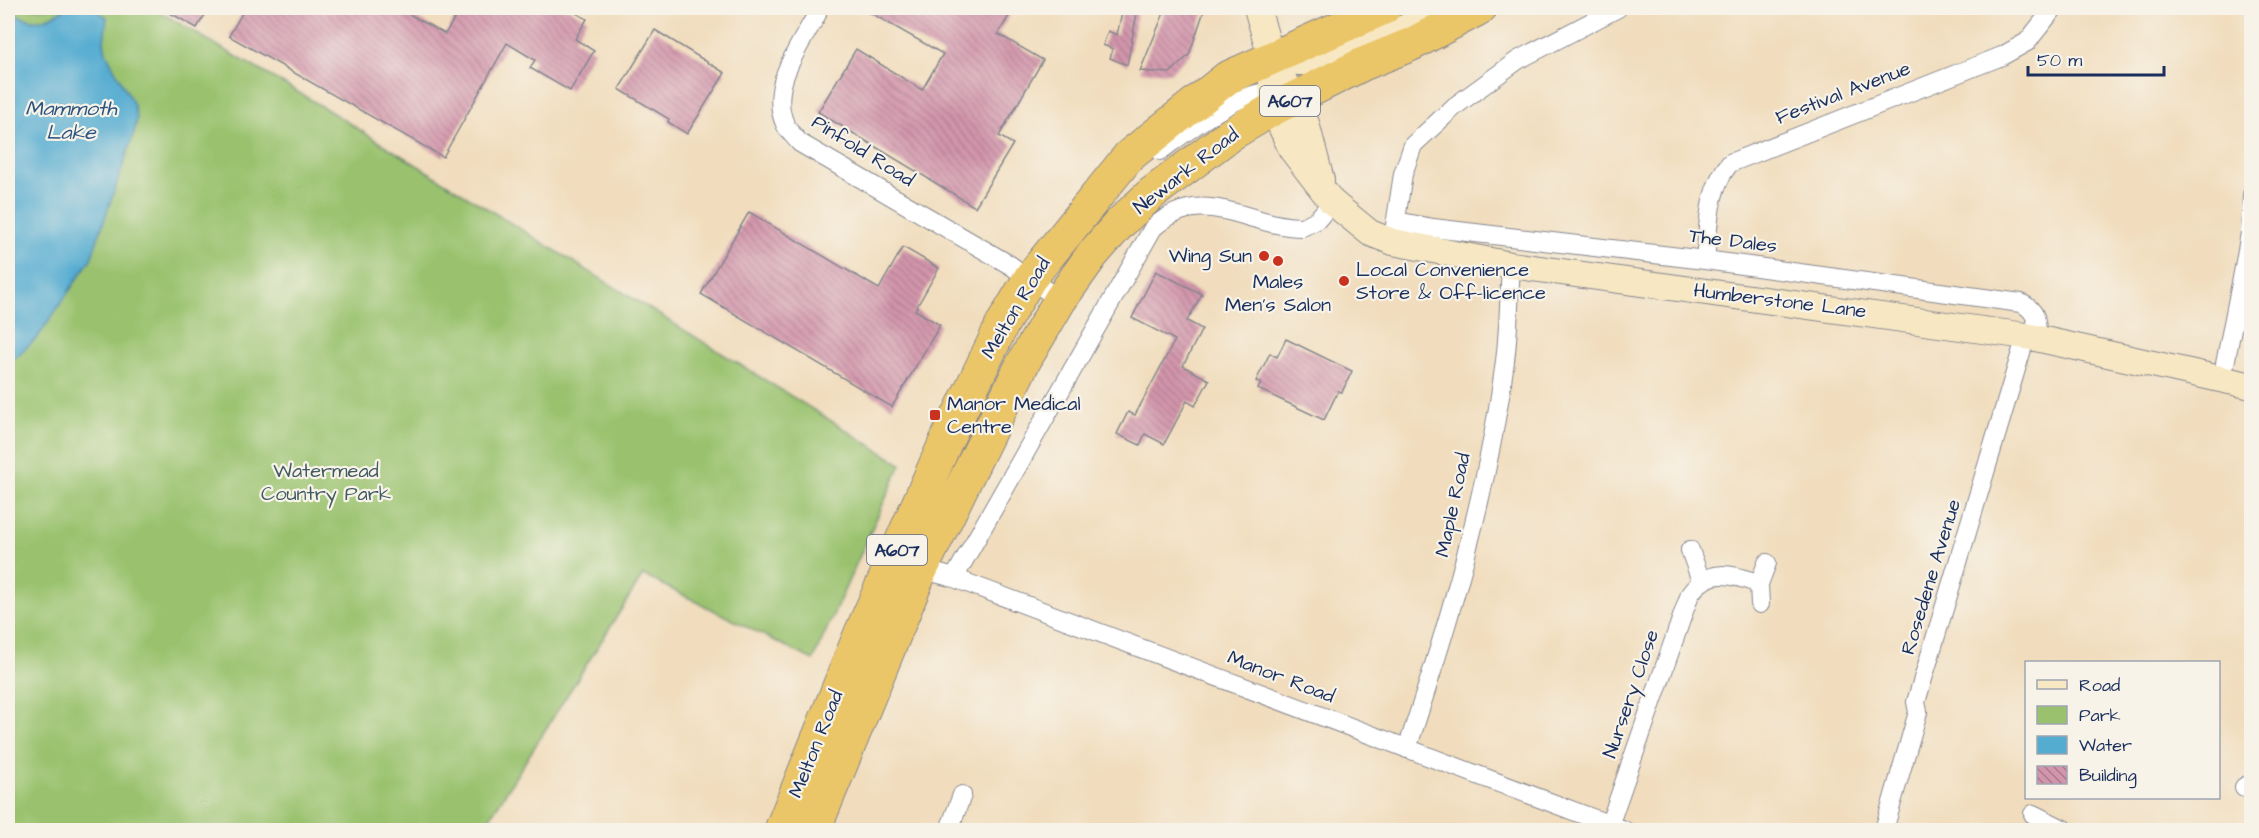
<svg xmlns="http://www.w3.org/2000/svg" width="2259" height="838" font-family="'Architects Daughter',sans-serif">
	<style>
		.green { fill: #9ac26e; stroke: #5a7866; stroke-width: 1.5 }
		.water { fill: #54acd1; stroke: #386e98; stroke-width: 1.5 }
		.building { fill: url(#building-back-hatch) }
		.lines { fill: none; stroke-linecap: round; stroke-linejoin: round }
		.street-casing { stroke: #86868e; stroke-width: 20 }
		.secondary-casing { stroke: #86868e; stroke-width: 28 }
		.highway-casing { stroke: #86868e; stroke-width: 35 }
		.street { stroke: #fff; stroke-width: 18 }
		.secondary { stroke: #f7e8c3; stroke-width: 26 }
		.highway { stroke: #ebc669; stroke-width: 33 }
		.poi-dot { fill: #c8321e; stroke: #f7f3e8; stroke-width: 2 }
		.labels { text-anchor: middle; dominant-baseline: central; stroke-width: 4.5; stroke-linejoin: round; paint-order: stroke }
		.shield { fill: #f7f3e8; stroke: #5d6a87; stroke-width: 1.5 }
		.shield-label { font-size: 18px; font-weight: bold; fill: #1b2f5e }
		.street-label { font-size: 20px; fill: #1b2f5e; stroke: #f7f3e8 }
		.poi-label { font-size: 20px; fill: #1b2f5e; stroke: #f7f3e8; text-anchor: start }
		.park-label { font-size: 20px; fill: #415b63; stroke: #f7f3e8 }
		.water-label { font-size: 21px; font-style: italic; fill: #2c5480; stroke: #f7f3e8 }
	</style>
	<defs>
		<pattern id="building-back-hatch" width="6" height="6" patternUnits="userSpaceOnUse" patternTransform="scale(1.5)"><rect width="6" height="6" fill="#d395ab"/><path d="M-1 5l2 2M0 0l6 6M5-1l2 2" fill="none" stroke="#aa7a8e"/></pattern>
	</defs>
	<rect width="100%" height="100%" fill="#f7f3e8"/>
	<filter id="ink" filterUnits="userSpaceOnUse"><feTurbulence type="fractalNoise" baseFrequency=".0167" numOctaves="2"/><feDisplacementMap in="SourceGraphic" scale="12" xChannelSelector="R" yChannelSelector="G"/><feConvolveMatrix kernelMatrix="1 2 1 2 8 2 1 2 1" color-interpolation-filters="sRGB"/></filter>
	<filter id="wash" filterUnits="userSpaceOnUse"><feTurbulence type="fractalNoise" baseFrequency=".008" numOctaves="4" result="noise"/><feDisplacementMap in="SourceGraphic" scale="24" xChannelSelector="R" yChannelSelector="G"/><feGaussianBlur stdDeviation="1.35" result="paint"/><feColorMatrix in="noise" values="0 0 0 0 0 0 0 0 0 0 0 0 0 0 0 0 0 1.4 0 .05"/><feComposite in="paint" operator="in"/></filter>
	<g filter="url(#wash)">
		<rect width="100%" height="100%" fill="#f1ddbd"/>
		<path class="green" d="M 8,8 L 153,8 L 318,104 L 901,464 L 813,660 L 643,575 L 482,830 L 8,830 Z"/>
		<path class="water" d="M 66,8 L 92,8 L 107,17 L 104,42 L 106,53 L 133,103 L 137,118 L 134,133 L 91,259 L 38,337 L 8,364 L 8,11 C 34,24 41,24 66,8 Z"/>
		<g id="blocks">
			<path class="building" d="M 161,8 L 209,8 L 197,28 Z
				M 245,8 L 398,8 L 445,34 L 461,8 L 567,8 L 587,19 L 575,39 L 594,51 L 570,91 L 530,68 L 535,60 L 507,43 L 443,157 L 229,36 Z
				M 862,8 L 1014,8 L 998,34 L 1043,60 L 999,136 L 1013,144 L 975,207 L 818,112 L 856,49 L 922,90 L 943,54 Z
				M 1123,8 L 1138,8 L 1127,65 L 1110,58 L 1113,49 L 1103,45 L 1108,31 L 1117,35 Z
				M 1166,8 L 1205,8 L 1189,55 L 1170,73 L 1140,71 Z
				M 655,30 L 725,73 L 687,134 L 668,122 L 669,119 L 619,89 Z
				M 749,212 L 879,289 L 903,247 L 939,268 L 915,310 L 940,325 L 892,407 L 701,294 Z
				M 1156,271 L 1202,294 L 1187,321 L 1202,329 L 1183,366 L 1209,380 L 1195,406 L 1187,401 L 1164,444 L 1145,434 L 1140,445 L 1117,434 L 1128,412 L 1135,415 L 1175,340 L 1132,318 Z
				M 1286,339 L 1352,371 L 1342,392 L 1338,391 L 1324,420 L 1258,389 L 1261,383 L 1256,381 L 1270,353 L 1277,357 Z"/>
		</g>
	</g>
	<g filter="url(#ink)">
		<use href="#blocks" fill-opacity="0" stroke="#86868e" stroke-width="1.5"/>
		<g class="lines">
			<defs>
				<path id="street" d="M 817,8 L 817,14 C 800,46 768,86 785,124 C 788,131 795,137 800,143 L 1010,265 L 1060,300
					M 1160,151 C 1189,130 1246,83 1284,93
					M 1396,221 L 1433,228 L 1705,260 L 2021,303 C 2037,311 2037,320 2037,338
					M 1394,232 L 1403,174 L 1413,145 L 1455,106 L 1518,60 L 1618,8
					M 1705,260 C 1709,226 1707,190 1730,163 L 2002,56 L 2027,42 L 2054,8
					M 2222,379 L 2243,273 L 2250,233 L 2252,195
					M 1690,550 L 1701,581
					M 914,567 L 954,578 L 1624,830
					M 954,578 L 1153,228 C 1203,183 1244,226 1302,227 L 1317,220 L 1332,202
					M 1760,604 L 1759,584 L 1767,563
					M 1407,749 C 1449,622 1488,493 1505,361 C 1509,329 1509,297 1511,265
					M 2244,787 L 2252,783
					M 2033,814 L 2065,830
					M 1609,826 L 1690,594 C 1709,567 1732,574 1759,584
					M 949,830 L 962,795
					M 1884,830 L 1918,712 L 1916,702 L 2026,336"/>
				<path id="secondary" d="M 1257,8 L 1271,56 L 1306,123 L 1321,180
					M 1271,56 L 1273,109 L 1292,150 L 1332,202 L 1370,233 L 1393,242 L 1511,265 L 2026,336 L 2252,386
					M 1271,56 L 1299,62 L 1324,63 L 1432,16 L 1443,14"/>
				<path id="highway" d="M 781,830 L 860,635 L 946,441 L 1003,323 L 1030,278 L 1129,156 L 1227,78 L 1384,8
					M 814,830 L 921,570 L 1023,363 L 1060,300 L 1092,255 L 1119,224 L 1151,194 L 1231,134 L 1273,109 L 1363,64 L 1412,44 L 1480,8"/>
			</defs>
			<use href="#street" class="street-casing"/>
			<use href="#secondary" class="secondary-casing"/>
			<use href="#highway" class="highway-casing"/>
			<use href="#street" class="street"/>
			<use href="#secondary" class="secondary"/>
			<use href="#highway" class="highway"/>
		</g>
	</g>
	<g class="poi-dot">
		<circle cx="1264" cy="256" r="6"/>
		<circle cx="1278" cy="261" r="6"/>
		<circle cx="1344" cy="281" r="6"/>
		<rect x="929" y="409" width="12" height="12" rx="3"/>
	</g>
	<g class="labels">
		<g class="shield">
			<rect x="1260" y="86" width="60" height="30" rx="4.5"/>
			<rect x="867" y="535" width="60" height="30" rx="4.5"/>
		</g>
		<g class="shield-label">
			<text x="1290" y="101">A607</text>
			<text x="897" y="550">A607</text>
		</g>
		<g class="street-label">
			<text transform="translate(1843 93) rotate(-21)">Festival Avenue</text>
			<text transform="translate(863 151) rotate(32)">Pinfold Road</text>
			<text transform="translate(1186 171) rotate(-38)">Newark Road</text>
			<text transform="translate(1733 241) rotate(7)">The Dales</text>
			<text transform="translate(1780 301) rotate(7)">Humberstone Lane</text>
			<text transform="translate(1016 308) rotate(-59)">Melton Road</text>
			<text transform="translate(1453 505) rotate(-78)">Maple Road</text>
			<text transform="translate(1931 577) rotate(-73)">Rosedene Avenue</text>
			<text transform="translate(1281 677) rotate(21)">Manor Road</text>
			<text transform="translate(1631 694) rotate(-71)">Nursery Close</text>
			<text transform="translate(816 744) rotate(-68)">Melton Road</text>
		</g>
		<g class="poi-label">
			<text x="1252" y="256" text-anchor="end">Wing Sun</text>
			<text x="1356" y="270">Local Convenience<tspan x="1356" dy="23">Store &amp; Off-licence</tspan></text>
			<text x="1278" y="282" text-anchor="middle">Males<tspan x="1278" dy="23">Men's Salon</tspan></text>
			<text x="947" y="404">Manor Medical<tspan x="947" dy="23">Centre</tspan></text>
		</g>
		<g class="park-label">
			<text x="326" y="471">Watermead<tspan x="326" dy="23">Country Park</tspan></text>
		</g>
		<g class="water-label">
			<text x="71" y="108">Mammoth<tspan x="71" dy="24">Lake</tspan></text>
		</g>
	</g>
	<rect width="2259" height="838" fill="none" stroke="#f7f3e8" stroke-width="30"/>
	<rect x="2025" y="661" width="195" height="138" fill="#f7f3e8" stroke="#9fa5b1" stroke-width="1.5"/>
	<rect x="2037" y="680" width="30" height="9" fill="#f7e8c3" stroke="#9fa5b1" stroke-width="1.5"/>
	<text x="2079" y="691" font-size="18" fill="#1b2f5e">Road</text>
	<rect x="2037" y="706" width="30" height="18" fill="#9ac26e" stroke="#9fa5b1" stroke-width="1.5"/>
	<text x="2079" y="721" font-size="18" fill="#1b2f5e">Park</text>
	<rect x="2037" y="736" width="30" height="18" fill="#54acd1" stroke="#9fa5b1" stroke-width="1.5"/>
	<text x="2079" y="751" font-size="18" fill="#1b2f5e">Water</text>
	<rect x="2037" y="766" width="30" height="18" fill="url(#building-back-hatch)" stroke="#9fa5b1" stroke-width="1.5"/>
	<text x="2079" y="781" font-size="18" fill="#1b2f5e">Building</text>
	<path d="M2028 66v9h136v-9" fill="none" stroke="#1b2f5e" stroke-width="3"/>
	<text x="2037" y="66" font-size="18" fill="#1b2f5e" stroke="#f7f3e8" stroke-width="4.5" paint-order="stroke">50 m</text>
</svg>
